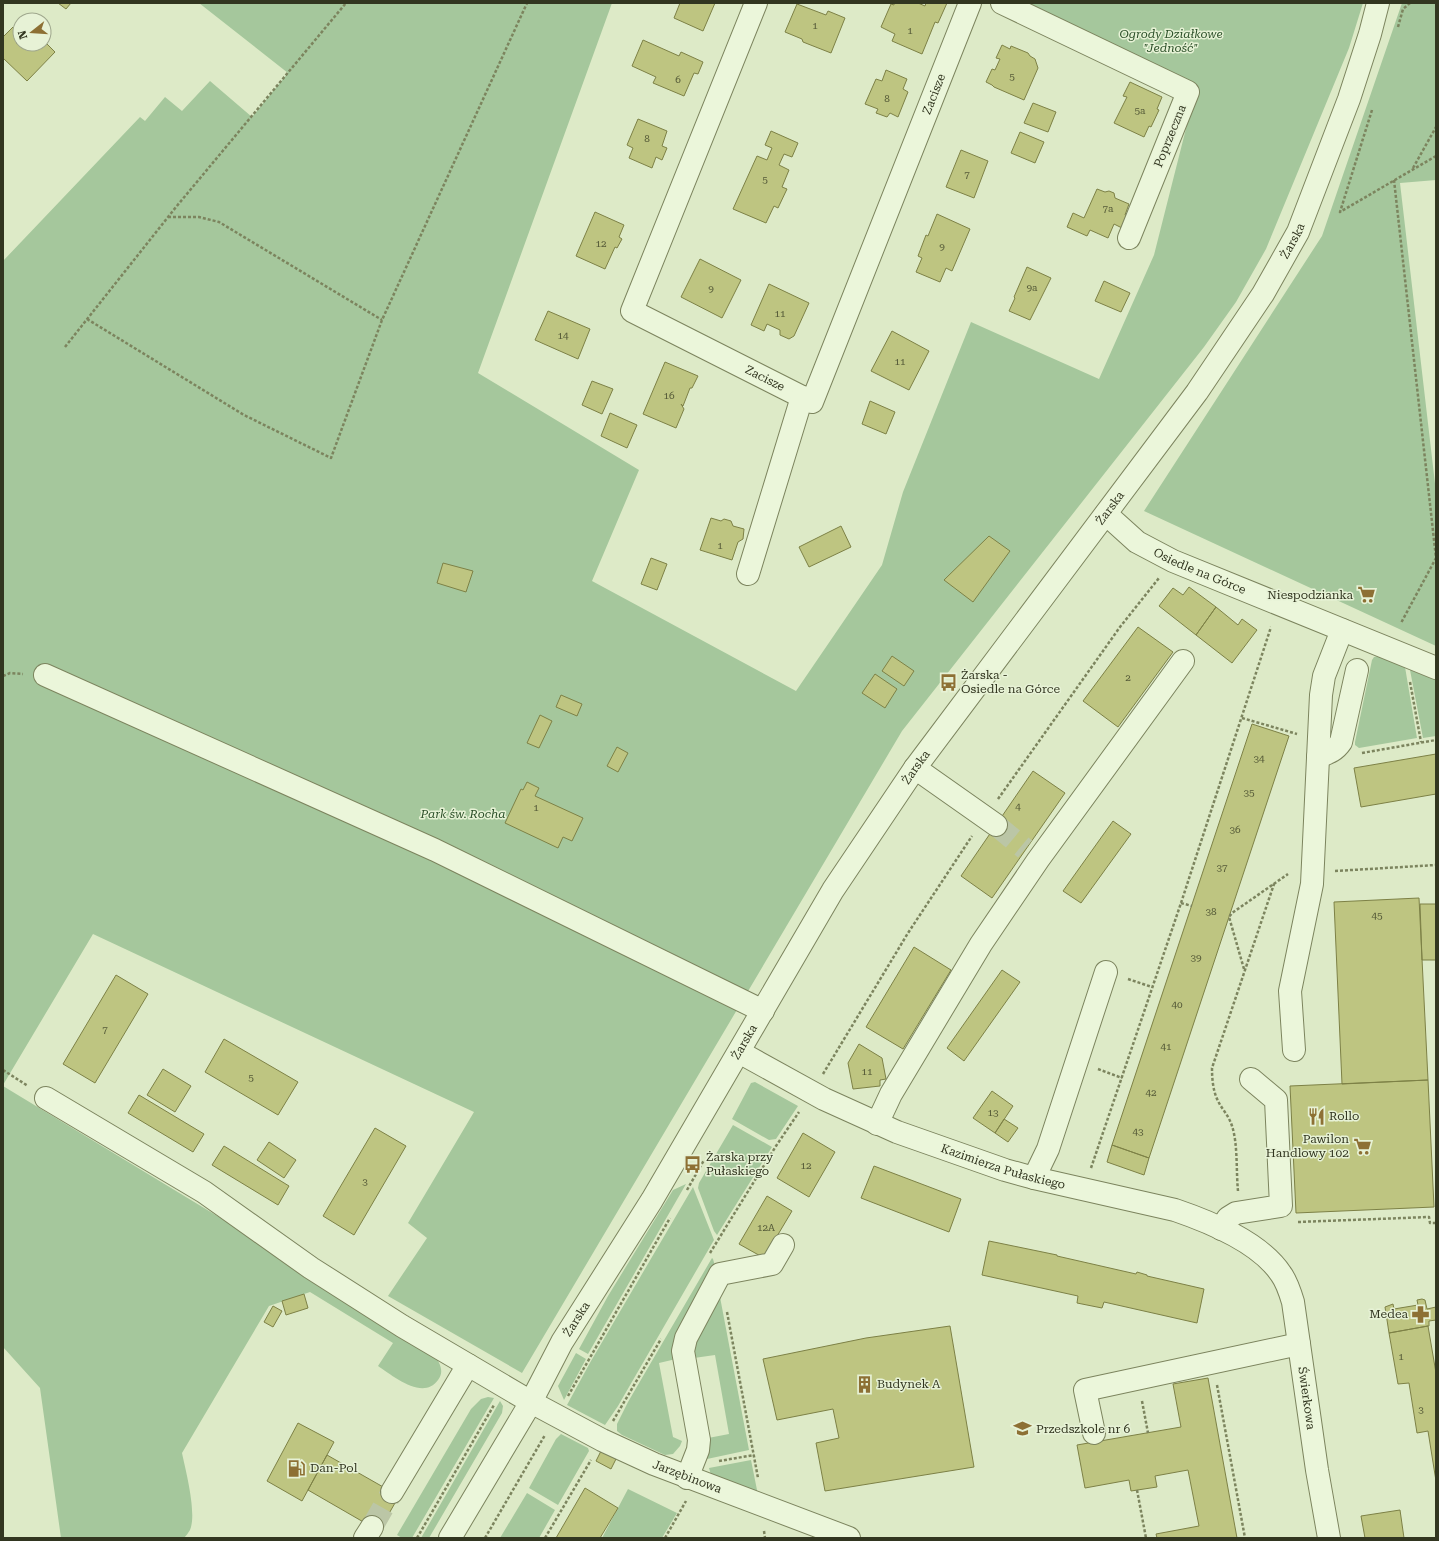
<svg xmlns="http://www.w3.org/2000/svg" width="1439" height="1541" font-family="'Roboto Serif',serif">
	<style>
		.green { fill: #a5c79c }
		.building { fill: #bec581; stroke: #7d8146 }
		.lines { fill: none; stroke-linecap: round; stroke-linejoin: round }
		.minor-tunnel { stroke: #bbc6a6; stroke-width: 22; stroke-dasharray: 22 11; stroke-linecap: butt }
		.minor-casing { stroke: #7c845e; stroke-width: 24 }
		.path { stroke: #7c845e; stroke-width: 2.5; stroke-dasharray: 3 2; stroke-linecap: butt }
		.minor { stroke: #ebf6da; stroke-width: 22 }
		.labels { text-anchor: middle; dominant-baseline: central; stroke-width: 3; stroke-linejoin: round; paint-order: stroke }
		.number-label { font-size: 10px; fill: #555a38 }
		.park-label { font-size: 12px; font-style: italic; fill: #2c5029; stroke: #e7f2d6 }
		.street-label { font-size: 12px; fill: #323620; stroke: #e7f2d6 }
		.poi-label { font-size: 12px; fill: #323620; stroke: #e7f2d6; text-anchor: start }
	</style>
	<rect width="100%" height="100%" fill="#ddeac7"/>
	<path class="green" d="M 199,3 L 612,3 L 478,373 L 639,470 L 592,581 L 796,691 L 882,565 L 903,492 L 971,322 L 1099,379 L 1154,255 L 1195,93 L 1003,3 L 1363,3 L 1349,48 L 1266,249 L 1236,302 L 1204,347 L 902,731 L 522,1373 L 388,1296 L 427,1238 L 408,1223 L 474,1112 L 93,934 L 3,1085 L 3,261 L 140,117 L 145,121 L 165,97 L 182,111 L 210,81 L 252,117 L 288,73 Z
		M 1402,3 L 1436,3 L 1436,180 L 1400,183 L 1436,492 L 1436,646 L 1144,511 L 1322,236 Z
		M 1378,656 L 1405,667 L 1417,738 L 1359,748 L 1355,745 L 1355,742 L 1372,660 L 1374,657 Z
		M 1410,670 L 1436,680 L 1436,736 L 1423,738 Z
		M 755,1082 L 798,1106 L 776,1139 L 769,1140 L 732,1119 L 751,1083 Z
		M 3,1086 L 260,1242 L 435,1355 C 439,1363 445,1371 438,1380 C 423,1401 393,1376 378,1366 L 393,1343 L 310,1292 L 269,1306 L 182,1453 C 186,1472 197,1513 190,1530 C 188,1533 186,1536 184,1538 L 61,1538 L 40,1388 L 3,1347 Z
		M 733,1125 L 772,1147 L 717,1235 L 714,1231 L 698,1188 L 699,1183 Z
		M 686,1184 L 588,1354 L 579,1349 L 608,1296 L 673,1190 Z
		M 693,1187 L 714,1240 L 618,1406 L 605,1425 L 567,1405 L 591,1361 Z
		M 712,1258 L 713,1259 L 716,1270 L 676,1359 L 659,1363 L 673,1437 L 682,1441 L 680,1446 L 673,1454 L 665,1455 L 622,1435 L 617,1431 L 617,1424 L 628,1402 Z
		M 720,1297 L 749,1450 L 707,1459 L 703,1439 L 729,1434 L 715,1355 L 687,1359 L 688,1354 Z
		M 576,1353 L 586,1359 L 564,1400 L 558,1386 Z
		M 488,1397 L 494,1398 L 412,1538 L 402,1538 L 397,1535 L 471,1409 L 481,1399 Z
		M 500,1401 L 503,1406 L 502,1413 L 429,1538 L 421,1538 Z
		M 561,1434 L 588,1448 L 589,1451 L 558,1505 L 529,1488 L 556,1439 Z
		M 751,1460 L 758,1495 L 711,1475 L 709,1468 Z
		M 628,1489 L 677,1513 L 662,1538 L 602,1538 Z
		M 527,1493 L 555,1510 L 539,1538 L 500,1538 Z"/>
	<path class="building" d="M 58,3 L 71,3 L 66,9 Z
		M 680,3 L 715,3 L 703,31 L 674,18 Z
		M 894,3 L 918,3 L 925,6 L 926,3 L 947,3 L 938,23 L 935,22 L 922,54 L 892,41 L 895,34 L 881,27 L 891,4 L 894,5 Z
		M 797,4 L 826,15 L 828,11 L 845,18 L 831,53 L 803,42 L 802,39 L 785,32 Z
		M 13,27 L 20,34 L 20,39 L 16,43 L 20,46 L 22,44 L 44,44 L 44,41 L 55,52 L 27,81 L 3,58 L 3,37 Z
		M 643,40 L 679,56 L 681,52 L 703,62 L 698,74 L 694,73 L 684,96 L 653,83 L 656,77 L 632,66 Z
		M 1002,45 L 1010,49 L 1011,46 L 1028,53 L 1030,56 L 1035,59 L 1038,68 L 1024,100 L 994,87 L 992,85 L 986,82 L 992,69 L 995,70 L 1000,59 L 996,58 Z
		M 886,70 L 907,79 L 903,89 L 908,92 L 898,117 L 890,113 L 887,117 L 876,113 L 878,109 L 865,104 L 876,79 L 882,81 Z
		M 1130,82 L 1162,97 L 1157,109 L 1159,110 L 1151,127 L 1149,126 L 1144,137 L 1114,123 L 1127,97 L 1123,96 Z
		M 1033,103 L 1056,112 L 1048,132 L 1024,123 Z
		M 638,119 L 667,131 L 662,146 L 667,148 L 662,160 L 656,157 L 652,168 L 629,158 L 633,148 L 627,145 Z
		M 771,131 L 798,143 L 792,157 L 784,154 L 779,165 L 789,170 L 782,187 L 787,189 L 778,208 L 774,206 L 766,223 L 733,209 L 757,156 L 767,160 L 772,148 L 765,145 Z
		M 1020,132 L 1044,142 L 1035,163 L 1011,153 Z
		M 961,150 L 988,161 L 974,198 L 946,187 Z
		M 1097,189 L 1105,192 L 1109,191 L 1114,193 L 1115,198 L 1129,204 L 1125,215 L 1127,216 L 1122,228 L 1114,224 L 1108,238 L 1090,230 L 1087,236 L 1067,227 L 1073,213 L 1084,218 Z
		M 595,212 L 624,225 L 619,237 L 622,239 L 617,248 L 615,247 L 605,269 L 576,256 Z
		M 937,214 L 970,229 L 952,271 L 946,268 L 940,282 L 916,272 L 922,258 L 918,256 L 926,235 L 928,236 Z
		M 700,259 L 741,280 L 722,318 L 681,297 Z
		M 1027,267 L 1051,278 L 1030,320 L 1009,311 L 1015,298 L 1014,297 Z
		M 1104,281 L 1130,293 L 1121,312 L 1095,301 Z
		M 769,284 L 809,303 L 794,336 L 789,339 L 780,335 L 780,330 L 767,324 L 764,331 L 751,325 Z
		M 548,311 L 590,329 L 578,359 L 535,340 Z
		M 892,331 L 929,351 L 909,390 L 871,371 Z
		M 665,362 L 698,376 L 692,388 L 690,388 L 683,406 L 681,404 L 684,409 L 676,428 L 643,414 Z
		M 592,381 L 613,389 L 602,414 L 582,405 Z
		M 870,401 L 895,412 L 886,434 L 862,424 Z
		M 610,413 L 637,425 L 627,448 L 601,436 Z
		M 711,518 L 721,521 L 724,519 L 731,521 L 733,526 L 744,529 L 743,539 L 738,542 L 732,560 L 700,550 Z
		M 841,526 L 851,547 L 809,567 L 799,547 Z
		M 989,536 L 1010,551 L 973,602 L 944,580 Z
		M 651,558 L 667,564 L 657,590 L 641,584 Z
		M 443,563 L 473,571 L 466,592 L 437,583 Z
		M 1189,587 L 1216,607 L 1196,635 L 1159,606 L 1173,588 L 1183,595 Z
		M 1216,607 L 1238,625 L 1242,619 L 1257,630 L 1232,663 L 1196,635 Z
		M 1138,627 L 1173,652 L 1118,727 L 1083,701 Z
		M 892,656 L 914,671 L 904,686 L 882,671 Z
		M 875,674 L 897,689 L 885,708 L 862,693 Z
		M 561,695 L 582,704 L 577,716 L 556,707 Z
		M 540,715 L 552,721 L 539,748 L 527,743 Z
		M 1252,724 L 1289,736 L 1149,1158 L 1112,1145 Z
		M 617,747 L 628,753 L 618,772 L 607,766 Z
		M 1436,754 L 1436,794 L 1361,807 L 1354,768 Z
		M 1033,771 L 1065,793 L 992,898 L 961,876 Z
		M 527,782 L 539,788 L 535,796 L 583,818 L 572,841 L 563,837 L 558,848 L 505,823 L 521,789 L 523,790 Z
		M 1113,821 L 1131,834 L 1081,903 L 1063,891 Z
		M 1419,898 L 1428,1080 L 1342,1084 L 1334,902 Z
		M 1420,904 L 1436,904 L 1436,960 L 1422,960 Z
		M 914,947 L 951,970 L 903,1049 L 866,1027 Z
		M 1002,970 L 1020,982 L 964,1061 L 947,1048 Z
		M 116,975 L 148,994 L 95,1083 L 63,1064 Z
		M 224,1039 L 298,1082 L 278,1115 L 205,1072 Z
		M 859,1044 L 882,1058 L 886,1079 L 880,1080 L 880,1086 L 853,1089 L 848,1063 Z
		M 163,1069 L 191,1086 L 175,1112 L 147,1095 Z
		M 1428,1080 L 1434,1207 L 1296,1213 L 1290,1086 Z
		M 992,1091 L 1013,1106 L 995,1133 L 973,1118 Z
		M 139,1095 L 204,1134 L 193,1152 L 128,1113 Z
		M 1004,1119 L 1018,1128 L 1008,1142 L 995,1133 Z
		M 375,1128 L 406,1146 L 354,1235 L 323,1216 Z
		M 803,1133 L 835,1152 L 809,1197 L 777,1178 Z
		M 269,1142 L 296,1160 L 284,1178 L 257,1160 Z
		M 1112,1145 L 1149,1158 L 1144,1175 L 1107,1162 Z
		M 224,1146 L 289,1186 L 278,1205 L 212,1165 Z
		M 874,1166 L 961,1199 L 949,1232 L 861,1198 Z
		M 767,1196 L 792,1211 L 764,1258 L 739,1244 Z
		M 989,1241 L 1057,1255 L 1057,1256 L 1136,1274 L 1137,1272 L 1147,1275 L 1147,1276 L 1204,1289 L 1197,1323 L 1104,1302 L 1102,1308 L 1077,1303 L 1078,1296 L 982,1275 Z
		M 304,1294 L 308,1308 L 286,1315 L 282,1301 Z
		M 1422,1299 L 1425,1300 L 1427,1309 L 1436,1307 L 1436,1320 L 1429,1321 L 1429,1326 L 1428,1326 L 1389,1333 L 1385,1307 L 1393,1304 L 1394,1309 L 1418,1305 L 1417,1300 Z
		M 273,1306 L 282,1311 L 273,1327 L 264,1322 Z
		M 950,1326 L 974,1467 L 825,1491 L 816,1443 L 839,1438 L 833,1409 L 777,1420 L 763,1359 L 866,1338 Z
		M 1428,1326 L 1436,1373 L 1436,1481 L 1428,1431 L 1417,1433 L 1409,1383 L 1398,1384 L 1389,1333 Z
		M 1208,1378 L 1237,1538 L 1157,1538 L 1156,1534 L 1199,1526 L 1188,1470 L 1155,1476 L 1157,1487 L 1131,1491 L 1129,1480 L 1085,1488 L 1077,1445 L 1181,1427 L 1173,1384 Z
		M 298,1423 L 334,1442 L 302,1501 L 267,1481 Z
		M 601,1451 L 616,1459 L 611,1469 L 596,1461 Z
		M 327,1455 L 399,1496 L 379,1531 L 308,1490 Z
		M 585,1488 L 618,1508 L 600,1538 L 556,1538 Z
		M 1400,1510 L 1404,1538 L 1365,1538 L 1361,1516 Z"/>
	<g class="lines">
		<path class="minor-tunnel" d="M 996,825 L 1025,849
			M 372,1527 L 392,1492"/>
		<defs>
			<g id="minor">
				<path id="s1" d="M 756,3 L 632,311 L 812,402 L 970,3"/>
				<path d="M 1002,3 L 1188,92 L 1129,238"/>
				<path id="s2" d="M 1106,514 L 1137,542 L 1173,561 L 1436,668"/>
				<path d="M 748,574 L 802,397"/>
				<path d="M 45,675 L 435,850 L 763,1011"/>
				<path d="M 1318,757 C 1328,753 1335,751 1341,742 L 1357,670"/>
				<path d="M 915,768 L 996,825"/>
				<path d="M 1294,1050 L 1290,991 L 1312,884 L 1321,695 L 1324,676 L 1342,630"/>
				<path id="s3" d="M 739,1052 L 824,1099 L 897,1132 L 1005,1170 L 1034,1178 L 1175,1210 C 1210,1222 1260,1242 1281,1274 C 1287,1282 1290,1292 1293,1302 L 1317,1470 L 1329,1538"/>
				<path id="s4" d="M 46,1098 L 204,1192 L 311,1268 L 402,1326 L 531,1402 L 602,1440 L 654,1464 L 849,1538"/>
				<path d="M 877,1124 L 891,1094 L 981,944 L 1038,860 L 1183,661"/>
				<path d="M 1034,1178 L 1048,1149 L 1106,972"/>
				<path d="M 1221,1229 L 1228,1218 L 1236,1213 L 1281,1206 L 1276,1100 L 1251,1079"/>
				<path d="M 1094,1433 L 1085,1390 L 1299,1344"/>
				<path d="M 687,1478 L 698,1450 L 699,1440 L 683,1351 L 686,1338 L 720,1274 L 772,1264 L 783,1245"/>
				<path d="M 392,1492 L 468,1365"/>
				<path d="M 365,1538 L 372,1527"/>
				<path id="s5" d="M 450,1538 L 531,1402 L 562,1342 L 652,1200 L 833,890 L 915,768 L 1197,392 L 1263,294 L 1298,232 L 1349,99 L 1370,34 L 1378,3"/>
			</g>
		</defs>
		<use href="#minor" class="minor-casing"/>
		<path class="path" d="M 1398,27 L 1403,9 L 1410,3
			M 1372,110 L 1340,212 L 1436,156
			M 1413,168 L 1436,127
			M 1394,180 L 1436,558 L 1401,623
			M 168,217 L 199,217 L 219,222 L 382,320
			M 87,319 L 244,415 L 331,458 L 382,320 L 527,3
			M 65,347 L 176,207 L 346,3
			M 3,676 L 10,673 L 23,674
			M 1410,682 L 1421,742
			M 1242,718 L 1297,734
			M 1362,753 L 1436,740
			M 998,799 L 1120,627 L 1159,578
			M 1335,871 L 1436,865
			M 1181,903 L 1192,906
			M 1244,969 L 1229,917 L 1232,913 L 1288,874
			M 1128,979 L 1152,987
			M 1098,1069 L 1122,1078
			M 3,1070 L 28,1086
			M 823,1074 L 908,933 L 972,836
			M 1091,1168 L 1181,903 L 1271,627
			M 687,1190 L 704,1160
			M 1238,1191 C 1236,1171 1238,1144 1232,1126 C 1229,1116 1222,1109 1218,1101 C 1213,1091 1212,1079 1212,1068 L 1274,884
			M 1298,1222 L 1429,1217 L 1430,1223 L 1436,1223
			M 710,1253 L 776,1146 L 799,1112
			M 727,1312 L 758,1478
			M 1217,1385 L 1245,1538
			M 568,1396 L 670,1218
			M 1142,1401 L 1148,1433
			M 613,1421 L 661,1339
			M 719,1461 L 754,1455
			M 1137,1490 L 1146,1538
			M 764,1531 L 765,1538
			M 417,1538 L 494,1405
			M 485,1538 L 545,1435
			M 545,1538 L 591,1460
			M 665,1538 L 686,1501"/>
		<use href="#minor" class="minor"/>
	</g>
	<defs>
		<symbol id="supermarket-bare" viewBox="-9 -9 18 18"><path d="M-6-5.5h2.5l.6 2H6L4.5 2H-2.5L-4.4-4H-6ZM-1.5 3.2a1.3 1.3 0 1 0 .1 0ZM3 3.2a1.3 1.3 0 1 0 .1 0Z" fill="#8d7034" stroke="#e7f2d6" stroke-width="2.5" paint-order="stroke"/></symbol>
		<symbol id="bus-bare" viewBox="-9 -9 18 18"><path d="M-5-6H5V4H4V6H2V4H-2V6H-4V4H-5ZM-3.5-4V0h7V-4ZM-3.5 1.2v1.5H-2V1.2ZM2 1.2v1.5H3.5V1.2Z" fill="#8d7034" stroke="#e7f2d6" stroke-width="2.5" paint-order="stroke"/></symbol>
		<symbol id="restaurant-bare" viewBox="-9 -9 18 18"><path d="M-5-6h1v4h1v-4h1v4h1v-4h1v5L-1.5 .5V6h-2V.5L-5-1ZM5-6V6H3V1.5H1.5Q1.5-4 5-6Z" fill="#8d7034" stroke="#e7f2d6" stroke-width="2.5" paint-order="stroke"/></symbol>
		<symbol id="pharmacy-bare" viewBox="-9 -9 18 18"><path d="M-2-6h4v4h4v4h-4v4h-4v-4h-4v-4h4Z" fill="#8d7034" stroke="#e7f2d6" stroke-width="2.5" paint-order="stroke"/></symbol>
		<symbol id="building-bare" viewBox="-9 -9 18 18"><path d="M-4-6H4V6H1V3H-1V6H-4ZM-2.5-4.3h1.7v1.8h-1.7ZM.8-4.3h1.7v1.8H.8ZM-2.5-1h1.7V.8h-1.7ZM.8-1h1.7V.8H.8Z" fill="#8d7034" stroke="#e7f2d6" stroke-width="2.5" paint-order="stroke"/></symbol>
		<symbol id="school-bare" viewBox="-9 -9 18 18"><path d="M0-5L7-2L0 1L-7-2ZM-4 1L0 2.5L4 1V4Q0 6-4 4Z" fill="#8d7034" stroke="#e7f2d6" stroke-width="2.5" paint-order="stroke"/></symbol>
		<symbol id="fuel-bare" viewBox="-9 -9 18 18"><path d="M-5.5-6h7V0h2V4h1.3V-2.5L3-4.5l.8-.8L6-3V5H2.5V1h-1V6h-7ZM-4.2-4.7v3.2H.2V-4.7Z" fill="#8d7034" stroke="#e7f2d6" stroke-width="2.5" paint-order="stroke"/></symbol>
	</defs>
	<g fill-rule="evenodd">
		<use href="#supermarket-bare" x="1354" y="582" width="25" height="25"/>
		<use href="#bus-bare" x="936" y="670" width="25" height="25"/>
		<use href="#restaurant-bare" x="1304" y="1104" width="25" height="25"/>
		<use href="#supermarket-bare" x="1350" y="1134" width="25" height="25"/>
		<use href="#bus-bare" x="680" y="1152" width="25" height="25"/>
		<use href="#pharmacy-bare" x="1408" y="1302" width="25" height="25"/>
		<use href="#building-bare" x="852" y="1372" width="25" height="25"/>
		<use href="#school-bare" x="1010" y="1416" width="25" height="25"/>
		<use href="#fuel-bare" x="284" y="1456" width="25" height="25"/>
	</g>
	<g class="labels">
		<g class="number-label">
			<text x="815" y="25">1</text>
			<text x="910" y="30">1</text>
			<text x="1012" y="76">5</text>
			<text x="678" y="79">6</text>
			<text x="887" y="98">8</text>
			<text x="1140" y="110">5a</text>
			<text x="647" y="138">8</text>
			<text x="967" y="174">7</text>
			<text x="765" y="179">5</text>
			<text x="1108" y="208">7a</text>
			<text x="601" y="243">12</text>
			<text x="942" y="246">9</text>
			<text x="1032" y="287">9a</text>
			<text x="711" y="288">9</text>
			<text x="780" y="313">11</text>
			<text x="563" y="335">14</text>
			<text x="900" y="361">11</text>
			<text x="669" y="395">16</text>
			<text x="720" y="545">1</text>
			<text x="1128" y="677">2</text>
			<text x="1259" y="758">34</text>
			<text x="1249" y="792">35</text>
			<text x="1018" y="806">4</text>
			<text x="536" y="807">1</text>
			<text x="1235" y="829">36</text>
			<text x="1222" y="867">37</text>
			<text x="1211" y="911">38</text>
			<text x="1377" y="915">45</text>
			<text x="1196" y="957">39</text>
			<text x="1177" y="1004">40</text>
			<text x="105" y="1029">7</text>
			<text x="1166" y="1046">41</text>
			<text x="867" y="1071">11</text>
			<text x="251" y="1077">5</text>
			<text x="1151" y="1092">42</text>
			<text x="993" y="1112">13</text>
			<text x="1138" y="1131">43</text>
			<text x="806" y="1165">12</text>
			<text x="365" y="1181">3</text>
			<text x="766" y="1227">12A</text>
			<text x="1401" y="1356">1</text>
			<text x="1421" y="1409">3</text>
		</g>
		<g class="park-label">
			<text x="1171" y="34">Ogrody Działkowe<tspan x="1171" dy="14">"Jedność"</tspan></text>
			<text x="463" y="814">Park św. Rocha</text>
		</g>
		<g class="street-label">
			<text stroke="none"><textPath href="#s1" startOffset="865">Zacisze</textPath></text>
			<text transform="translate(1170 136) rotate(-68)">Poprzeczna</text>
			<text stroke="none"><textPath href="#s5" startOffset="1549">Żarska</textPath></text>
			<text stroke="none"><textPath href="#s1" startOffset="481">Zacisze</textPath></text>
			<text stroke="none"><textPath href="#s5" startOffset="1225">Żarska</textPath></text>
			<text stroke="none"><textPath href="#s2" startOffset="111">Osiedle na Górce</textPath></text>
			<text stroke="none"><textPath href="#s5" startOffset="901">Żarska</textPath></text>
			<text stroke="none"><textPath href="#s5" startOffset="577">Żarska</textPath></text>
			<text stroke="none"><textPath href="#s3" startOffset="289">Kazimierza Pułaskiego</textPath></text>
			<text stroke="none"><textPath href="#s5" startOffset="253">Żarska</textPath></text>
			<text stroke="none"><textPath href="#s3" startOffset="720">Świerkowa</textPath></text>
			<text stroke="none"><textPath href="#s4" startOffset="746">Jarzębinowa</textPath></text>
		</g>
		<g class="poi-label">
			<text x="1353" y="595" text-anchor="end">Niespodzianka</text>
			<text x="961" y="675">Żarska -<tspan x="961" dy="14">Osiedle na Górce</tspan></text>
			<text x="1329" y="1116">Rollo</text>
			<text x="1349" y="1139" text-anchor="end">Pawilon<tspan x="1349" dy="14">Handlowy 102</tspan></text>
			<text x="706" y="1157">Żarska przy<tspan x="706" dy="14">Pułaskiego</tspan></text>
			<text x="1408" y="1314" text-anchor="end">Medea</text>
			<text x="877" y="1384">Budynek A</text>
			<text x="1036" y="1429">Przedszkole nr 6</text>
			<text x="310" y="1468">Dan-Pol</text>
		</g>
	</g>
	<rect width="1439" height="1541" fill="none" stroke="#323620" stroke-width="8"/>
	<g transform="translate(32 32) rotate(253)"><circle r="19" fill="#e7f2d6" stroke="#9fa78d"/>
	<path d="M0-3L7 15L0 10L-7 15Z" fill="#8d7034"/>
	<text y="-6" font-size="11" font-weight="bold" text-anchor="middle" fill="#323620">N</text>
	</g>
</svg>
